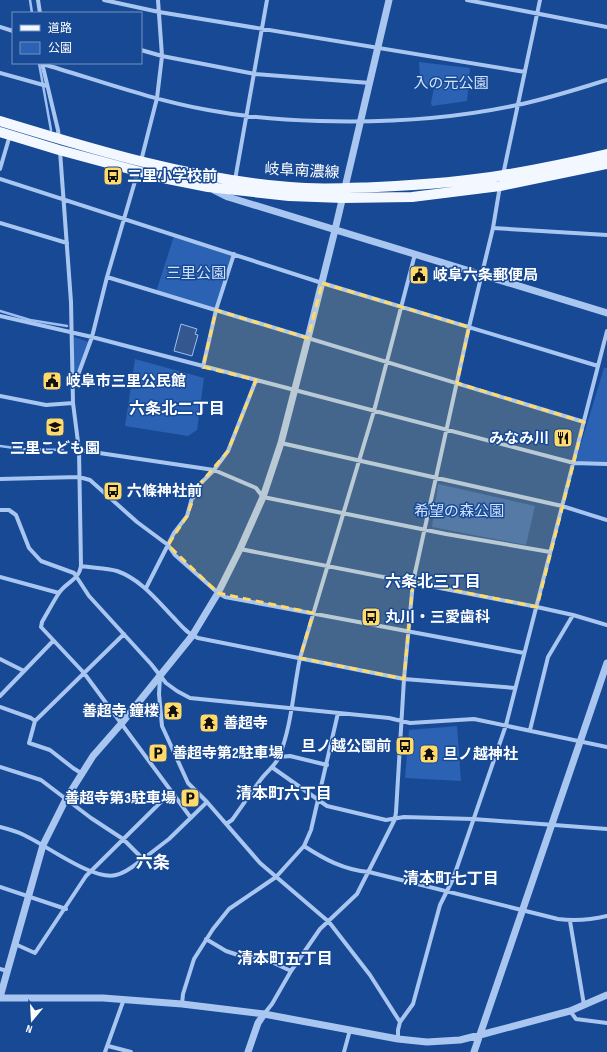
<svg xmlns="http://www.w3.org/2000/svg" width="607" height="1052" font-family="'Sofia Sans Condensed','Noto Sans JP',sans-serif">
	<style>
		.green { fill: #2b62b4 }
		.water { fill: #34578f; stroke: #9cc0f3 }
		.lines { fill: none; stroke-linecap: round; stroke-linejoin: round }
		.stream { stroke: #9cc0f3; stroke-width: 2.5 }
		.minor { stroke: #a9c6f1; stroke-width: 4 }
		.tertiary { stroke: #a9c6f1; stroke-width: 7 }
		.primary { stroke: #f3f7ff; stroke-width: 10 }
		.marked { fill: #ffda69; fill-opacity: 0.2; stroke: #ffda69; stroke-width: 3; stroke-dasharray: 8 5; stroke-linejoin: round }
		.labels { text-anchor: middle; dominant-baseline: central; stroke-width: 3; stroke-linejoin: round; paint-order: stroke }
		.park-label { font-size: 15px; fill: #d0e2fc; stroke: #174995 }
		.street-label { font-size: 15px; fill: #fff; stroke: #174995 }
		.poi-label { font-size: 15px; font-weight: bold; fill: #fff; stroke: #174995; text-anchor: start }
		.neighbourhood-label { font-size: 16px; font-weight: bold; fill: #fff; stroke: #174995 }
		.quarter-label { font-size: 17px; font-weight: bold; fill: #fff; stroke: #174995 }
	</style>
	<rect width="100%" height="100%" fill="#174995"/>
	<path class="green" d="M 419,62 L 470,68 L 467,101 L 432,106 L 431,103 L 434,88 L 420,82 Z
		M 174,236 L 234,254 L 216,310 L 156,292 Z
		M 74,337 L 89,342 L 78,372 L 74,372 Z
		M 135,359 L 204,378 L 197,430 L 188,436 L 125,426 Z
		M 604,368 L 607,368 L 607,463 L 575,463 Z
		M 438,484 L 535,506 L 526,545 L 432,527 Z
		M 457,726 L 461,781 L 405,778 L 409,730 Z"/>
	<path class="water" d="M 181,324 L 197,329 L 195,334 L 198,335 L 192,356 L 174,351 Z"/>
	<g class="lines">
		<path class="stream" d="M 30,0 L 32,13
			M 39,63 L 51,130
			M 0,311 L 30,320 L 67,326
			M 0,446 L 22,449 L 63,450"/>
		<path class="minor" d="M 38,0 L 40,13
			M 104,0 L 159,12 L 525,72
			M 467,0 L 607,27
			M 0,27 L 13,31
			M 141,50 L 162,56 L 255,74 L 370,83
			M 42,63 L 58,130 L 59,139
			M 43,64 C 97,80 152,100 208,110 C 245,117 282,120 319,121 C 386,123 452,119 517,105 C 547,99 577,89 607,80
			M 0,73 L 47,86
			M 60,151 L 71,302 L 73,403 L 79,450 L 81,566 C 79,580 65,583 59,593 C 53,602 48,612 42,622 L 41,627 L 84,673 L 191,818
			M 141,161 L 157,98 L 162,56 L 158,0
			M 0,169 L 10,135
			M 503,175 L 540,0
			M 0,179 L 322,283 L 598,366
			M 235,180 L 267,0
			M 0,223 L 67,243
			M 493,228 L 607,235
			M 107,277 L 584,422
			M 0,316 L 92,337 L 574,463 L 607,464
			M 203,367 L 216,310 L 234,254
			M 73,382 L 78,375 L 92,337 L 107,277 L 138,171
			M 0,396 L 46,405 L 73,403
			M 281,443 L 562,506 L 607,520
			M 79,450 L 214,470 L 256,488 L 263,497 L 446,534 L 550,552
			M 0,479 L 79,477 L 90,480 L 137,522 L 168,545 L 175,555 L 218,593 L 225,597 L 524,653
			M 0,510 L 9,510 L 16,515 L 29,548 L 41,561 L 74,573 L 89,596 L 151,664 L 166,683 L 177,691 L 190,698 L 389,718 L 410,723 L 474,719 L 607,747
			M 240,549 L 537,607 L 573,615 L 607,625
			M 81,566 C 93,568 106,568 117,571 C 140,579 156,599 172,616 C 180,624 187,634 198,638 L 404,679 L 515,688
			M 0,577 L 59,593
			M 146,588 L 174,533 L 187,516 L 192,498 L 198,486 L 214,470 L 228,451 L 256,380
			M 0,659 L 24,671
			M 160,677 L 159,694 L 162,726 L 188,783 L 207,802 L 260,863 L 329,922 L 370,975 L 400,1022
			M 0,696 L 53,641
			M 0,707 L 31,718 L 35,721 L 29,743 L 50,750 L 73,768 L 81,773
			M 35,721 L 124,634
			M 530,730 L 548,657 L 573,615
			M 279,757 L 290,756 L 327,765
			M 0,767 L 41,780 L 91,818 L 123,839 L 143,859 L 169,839 L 207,802
			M 273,768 L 327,806 L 386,820 L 404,817 L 473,819 L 607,829
			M 226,824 L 232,820 C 242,806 252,791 262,778 C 268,770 275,766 279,757 C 292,725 293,691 300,658 L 374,411 L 415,254
			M 0,827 C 8,829 16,831 24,835 C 46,845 93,881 116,875 C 126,873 135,865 143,859
			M 304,846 C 324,859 344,870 369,872 L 558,919 C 575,921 590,920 607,916
			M 0,887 L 66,909
			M 570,921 L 584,1005
			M 206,939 L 226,951 L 238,955 L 263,958 L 291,971
			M 15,944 L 35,953 L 86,876 L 171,792
			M 0,969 L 7,971
			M 182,1004 L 183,994 L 194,959 L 213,929 L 229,909 L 276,877 L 304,846 L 311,830 L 338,713
			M 570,1011 L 576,1019 L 607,1023
			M 264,1014 L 272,1004 L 291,971 L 320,929 L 357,894 L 395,819 L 396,812 L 404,679 L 413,582 L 469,327 L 493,228 L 500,186
			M 398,1039 L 398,1030 L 400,1022 L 413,1004 L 440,905 L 453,879 L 506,725 L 607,331
			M 108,1046 L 131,1052
			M 105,1052 L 124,999
			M 344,1052 L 350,1030"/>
		<path class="tertiary" d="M 214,190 L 228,197 L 607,313
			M 0,997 L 43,845 L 66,799 L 93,756 L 121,724 L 192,636 L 218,593 L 240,549 L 263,497 L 281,443 L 308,338 L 335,230 L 389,0
			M 0,998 L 103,998 L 182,1004 L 264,1014 L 398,1039 L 427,1042 L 460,1040 L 480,1035 L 570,1011 L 607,995
			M 248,1052 L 258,1023 L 264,1014
			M 474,1052 L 607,663"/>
		<path class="primary" d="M 0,121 C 95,150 190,179 290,187 C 319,190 348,188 377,187 C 419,185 462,182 504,175 C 538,169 573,162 607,154
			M 0,132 L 59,150 L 163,178 L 208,187 L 289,196 L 343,198 L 412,197 L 500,186 L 607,164"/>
	</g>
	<path class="marked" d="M 322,283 L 469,327 L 457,383 L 584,422 L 537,607 L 413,582 L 404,679 L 300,658 L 313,613 L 218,593 L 168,545 L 187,516 L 198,486 L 228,451 L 256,380 L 203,367 L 216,310 L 308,338 Z"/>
	<defs>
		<symbol id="bus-square" viewBox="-11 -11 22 22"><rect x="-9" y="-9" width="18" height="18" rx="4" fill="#ffda69" stroke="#174995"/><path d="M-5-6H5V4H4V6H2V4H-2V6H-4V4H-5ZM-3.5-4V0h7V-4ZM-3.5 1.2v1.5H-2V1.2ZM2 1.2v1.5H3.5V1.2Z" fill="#111"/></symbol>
		<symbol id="civic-square" viewBox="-11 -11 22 22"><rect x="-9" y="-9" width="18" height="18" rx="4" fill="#ffda69" stroke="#174995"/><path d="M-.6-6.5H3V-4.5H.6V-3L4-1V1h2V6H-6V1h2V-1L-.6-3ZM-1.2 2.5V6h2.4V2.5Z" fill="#111"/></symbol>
		<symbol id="school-square" viewBox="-11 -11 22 22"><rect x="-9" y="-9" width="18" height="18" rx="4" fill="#ffda69" stroke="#174995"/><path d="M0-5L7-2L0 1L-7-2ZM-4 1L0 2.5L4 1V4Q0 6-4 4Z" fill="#111"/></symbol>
		<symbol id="restaurant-square" viewBox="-11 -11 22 22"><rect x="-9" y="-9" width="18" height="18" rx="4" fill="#ffda69" stroke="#174995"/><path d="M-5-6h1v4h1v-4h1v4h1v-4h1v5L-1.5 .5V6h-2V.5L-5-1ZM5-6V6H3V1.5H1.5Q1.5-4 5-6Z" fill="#111"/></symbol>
		<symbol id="temple-square" viewBox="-11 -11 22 22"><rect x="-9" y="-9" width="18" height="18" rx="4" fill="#ffda69" stroke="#174995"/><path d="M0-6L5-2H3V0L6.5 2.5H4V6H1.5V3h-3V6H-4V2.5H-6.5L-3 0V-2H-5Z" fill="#111"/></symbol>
		<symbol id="parking-square" viewBox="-11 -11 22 22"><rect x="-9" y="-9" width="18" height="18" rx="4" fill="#ffda69" stroke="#174995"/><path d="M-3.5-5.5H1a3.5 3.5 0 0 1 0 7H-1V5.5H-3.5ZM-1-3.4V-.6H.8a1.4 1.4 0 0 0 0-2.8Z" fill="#111"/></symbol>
	</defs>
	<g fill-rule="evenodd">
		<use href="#bus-square" x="102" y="165" width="22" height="22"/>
		<use href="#civic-square" x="408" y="264" width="22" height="22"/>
		<use href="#civic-square" x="41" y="370" width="22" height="22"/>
		<use href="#school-square" x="44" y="416" width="22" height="22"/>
		<use href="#restaurant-square" x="552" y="427" width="22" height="22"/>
		<use href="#bus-square" x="102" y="480" width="22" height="22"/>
		<use href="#bus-square" x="360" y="606" width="22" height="22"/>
		<use href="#temple-square" x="162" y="700" width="22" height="22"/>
		<use href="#temple-square" x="198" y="712" width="22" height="22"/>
		<use href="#bus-square" x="394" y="735" width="22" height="22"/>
		<use href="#parking-square" x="147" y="742" width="22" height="22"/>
		<use href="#temple-square" x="418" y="743" width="22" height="22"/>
		<use href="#parking-square" x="179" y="787" width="22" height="22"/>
	</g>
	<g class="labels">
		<g class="park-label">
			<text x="451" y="83">入の元公園</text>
			<text x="196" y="273">三里公園</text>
			<text x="459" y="511">希望の森公園</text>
		</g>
		<g class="street-label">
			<text transform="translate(302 171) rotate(3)">岐阜南濃線</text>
		</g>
		<g class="poi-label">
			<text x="127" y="176">三里小学校前</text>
			<text x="433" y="275">岐阜六条郵便局</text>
			<text x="66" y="381">岐阜市三里公民館</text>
			<text x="549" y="438" text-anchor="end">みなみ川</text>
			<text x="55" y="448" text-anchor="middle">三里こども園</text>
			<text x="127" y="491">六條神社前</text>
			<text x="385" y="617">丸川・三愛歯科</text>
			<text x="159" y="711" text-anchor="end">善超寺 鐘楼</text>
			<text x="223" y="723">善超寺</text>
			<text x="391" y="746" text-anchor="end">旦ノ越公園前</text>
			<text x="172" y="753">善超寺第2駐車場</text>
			<text x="443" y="754">旦ノ越神社</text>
			<text x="176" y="798" text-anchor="end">善超寺第3駐車場</text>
		</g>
		<g class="neighbourhood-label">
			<text x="177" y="409">六条北二丁目</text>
			<text x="433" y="582">六条北三丁目</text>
			<text x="284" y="794">清本町六丁目</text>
			<text x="451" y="879">清本町七丁目</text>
			<text x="285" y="959">清本町五丁目</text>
		</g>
		<g class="quarter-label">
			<text x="153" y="863">六条</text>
		</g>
	</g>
	<rect x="12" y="12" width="130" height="52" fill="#174995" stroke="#7492bf"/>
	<rect x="20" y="25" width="20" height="6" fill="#f3f7ff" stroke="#7492bf"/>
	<text x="48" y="32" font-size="12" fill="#ffffff">道路</text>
	<rect x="20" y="42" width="20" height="12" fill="#2b62b4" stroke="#7492bf"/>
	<text x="48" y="52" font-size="12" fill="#ffffff">公園</text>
	<g transform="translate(32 1020) rotate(198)" stroke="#174995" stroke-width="3" paint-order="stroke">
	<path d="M0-3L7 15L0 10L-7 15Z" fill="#ffffff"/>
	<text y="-6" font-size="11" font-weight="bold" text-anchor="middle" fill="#ffffff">N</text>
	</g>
</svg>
